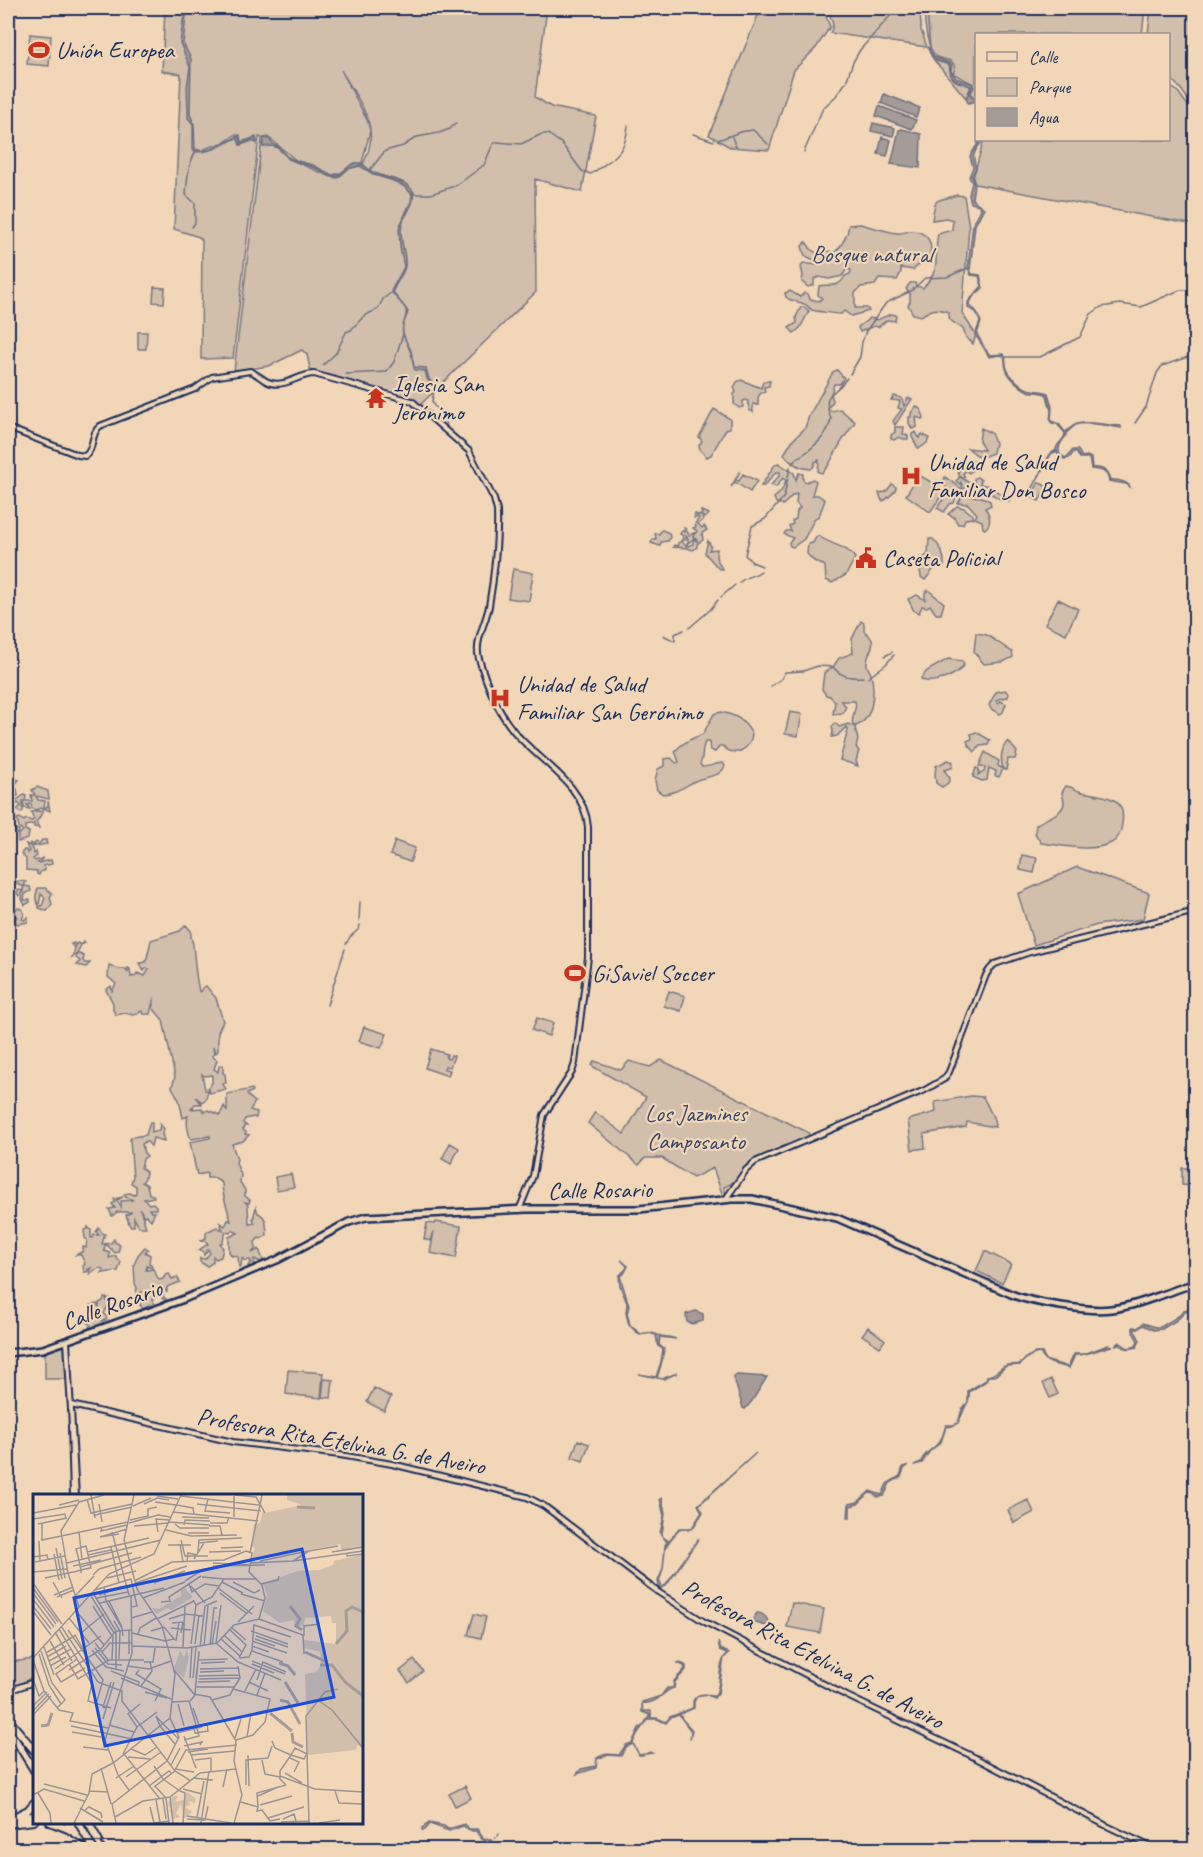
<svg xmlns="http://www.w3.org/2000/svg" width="1203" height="1857" font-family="Caveat,sans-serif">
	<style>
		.green { fill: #d1bfab; stroke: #767784; stroke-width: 1.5; fill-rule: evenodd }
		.water { fill: #a59c98; stroke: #6e7081; stroke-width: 1.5 }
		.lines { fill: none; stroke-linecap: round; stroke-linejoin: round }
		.stream { stroke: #6e7081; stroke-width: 1.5 }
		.secondary-casing { stroke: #1b2f5e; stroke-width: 8 }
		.primary-casing { stroke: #1b2f5e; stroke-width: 10 }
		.highway-casing { stroke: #1b2f5e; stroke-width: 10 }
		.secondary { stroke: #f1d7b8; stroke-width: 4 }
		.primary { stroke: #f1d7b8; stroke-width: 5 }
		.highway { stroke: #f1d7b8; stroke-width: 6 }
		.highway-bridge-casing { stroke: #1b2f5e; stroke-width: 10; stroke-linecap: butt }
		.highway-bridge { stroke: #f1d7b8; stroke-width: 6 }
		.labels { text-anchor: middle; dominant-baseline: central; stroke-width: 4.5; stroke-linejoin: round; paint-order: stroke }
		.poi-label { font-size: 24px; fill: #1b2f5e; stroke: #f1d7b8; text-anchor: start }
		.park-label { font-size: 24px; fill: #36456a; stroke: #f1d7b8 }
		.street-label { font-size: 24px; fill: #1b2f5e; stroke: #f1d7b8 }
		.inset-river { fill: none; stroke: #a59c98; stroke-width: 3 }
		.inset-road { fill: none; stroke: #9b9494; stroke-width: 1.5 }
		.view { fill: #1d4ed8; fill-opacity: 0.15; stroke: #1d4ed8; stroke-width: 3 }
		.inset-edge { fill: none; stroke: #1b2f5e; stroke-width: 3 }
	</style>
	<rect width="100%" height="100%" fill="#f1d7b8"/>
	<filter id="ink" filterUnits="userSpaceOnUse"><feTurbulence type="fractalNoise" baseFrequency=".0167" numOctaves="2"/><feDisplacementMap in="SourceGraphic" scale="12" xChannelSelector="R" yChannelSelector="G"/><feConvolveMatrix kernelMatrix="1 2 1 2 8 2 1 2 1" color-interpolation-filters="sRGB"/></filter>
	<g filter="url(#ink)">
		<path class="green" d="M 8,8 L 15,8 L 8,378 Z
			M 165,8 L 240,8 L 245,11 L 247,8 L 547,8 L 535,97 L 551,107 L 596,116 L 582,192 L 535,179 L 536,292 L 419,406 L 408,398 L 311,373 L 307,355 L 302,350 L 269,366 L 234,371 L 262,138 L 259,137 L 233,358 L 201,359 L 202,240 L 199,237 L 174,229 L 181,74 L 162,71 ZM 341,70 C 359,102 383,127 363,164 C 373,179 398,174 414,192 L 411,193 C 397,177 376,179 360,166 L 348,169 L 338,178 L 331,177 L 289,159 L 279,148 L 272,146 L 263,147 L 264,138 L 268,137 L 297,161 L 313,165 L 332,175 L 341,173 L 355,163 L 362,163 L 370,131 L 368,122 ZM 235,135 L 240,135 L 241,142 L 256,137 L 257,142 L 251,141 L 241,145 L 237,138 L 213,149 L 204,151 L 204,149 L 225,142 Z
			M 761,8 L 820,8 L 825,13 L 830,27 L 816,48 L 794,70 L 769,150 L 730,147 L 709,135 Z
			M 824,8 L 920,8 L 921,30 L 927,47 L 830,33 C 836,24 831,15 824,8 Z
			M 924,8 L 1145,8 L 1142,34 L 976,34 L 976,97 L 974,98 L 971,93 L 974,87 L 972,83 L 954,74 C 953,71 955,68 954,65 C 951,57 938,61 934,54 C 925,41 925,22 924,8 Z
			M 1151,8 L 1195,8 L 1195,109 L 1180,88 L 1169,77 L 1168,34 L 1148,34 Z
			M 30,34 L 51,36 L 49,66 L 27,64 Z
			M 934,60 L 949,65 C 951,83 955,81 971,86 L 966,98 Z
			M 1169,85 L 1178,92 L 1195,115 L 1195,225 L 975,184 L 973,178 L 984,140 L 1168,140 Z
			M 957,195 L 964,196 L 969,227 L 962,313 L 976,335 L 973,344 L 966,337 L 963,329 L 950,320 L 948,312 C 937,307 931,309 921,316 L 913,314 L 908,305 L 910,302 L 910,294 L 906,289 L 910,283 L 915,283 L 916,286 L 923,288 C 943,266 933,260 938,234 L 952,230 L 953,220 L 946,218 L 932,220 C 936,193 935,203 957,195 Z
			M 860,224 C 872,227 884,231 897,233 C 902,234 906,231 911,231 C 929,231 935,246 928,261 L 920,264 L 913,270 L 901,268 L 901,272 L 897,280 L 879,279 L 875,285 L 861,287 L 855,293 L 855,308 L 867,308 L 869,311 L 851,316 L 844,311 L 841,314 C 836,314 815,311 812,310 C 809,308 807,305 804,304 C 797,301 791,302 786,297 L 785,293 L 790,291 L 800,297 L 804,293 L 808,294 L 810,299 L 819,301 L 822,298 L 818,295 L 819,286 C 829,283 838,290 845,276 L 850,274 L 851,270 L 847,269 L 842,276 L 829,279 L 819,277 L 814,279 L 814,285 L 808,287 L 802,282 L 803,275 L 801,267 L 803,263 L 816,265 L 819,262 L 805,256 L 802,246 L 806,242 L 811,249 L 819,255 L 825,251 L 835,252 C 842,246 848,234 849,225 Z
			M 154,287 L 165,288 L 164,303 L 153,302 Z
			M 801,307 L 804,307 L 809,311 L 800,328 L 794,333 L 789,328 L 797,323 L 796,317 Z
			M 891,314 L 896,315 L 895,321 L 887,320 L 878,327 L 874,326 L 860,332 L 858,327 L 870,318 L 877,320 Z
			M 138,332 L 147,332 L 146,349 L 138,349 Z
			M 837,370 L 844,378 L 840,384 L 834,384 L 831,394 L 833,401 L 828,408 L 832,411 L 840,409 L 855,422 L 842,441 L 828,466 L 822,473 L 818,472 L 819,460 L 815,462 L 814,466 L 811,469 C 800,468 790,463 784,454 L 792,441 L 805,428 L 809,416 L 833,372 Z
			M 741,380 L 761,388 L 763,382 L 770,381 L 769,386 L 764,387 L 765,392 L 761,393 L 758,397 L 758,405 L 753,404 L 753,412 L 749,410 L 748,401 L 745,400 L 743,401 L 743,407 L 739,408 L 734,404 L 734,394 L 736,392 L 734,388 L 737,382 Z
			M 894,396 L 902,398 L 904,406 L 908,398 L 912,399 L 895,425 L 893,421 L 902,409 L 898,408 L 900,401 L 891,400 Z
			M 916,406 L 921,410 L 924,417 L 922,419 L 916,417 L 917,427 L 912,429 L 909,423 L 909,417 L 911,417 L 911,413 Z
			M 714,409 L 730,419 L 730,428 L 726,429 L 711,455 L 707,457 L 700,450 L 699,445 L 702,441 L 699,437 Z
			M 895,427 L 904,427 L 903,434 L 908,436 L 908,439 L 904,439 L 899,437 L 894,440 L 891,439 L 891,435 L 895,432 Z
			M 981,428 L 991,433 L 995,443 L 993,453 L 980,458 L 968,448 L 984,450 L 979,441 Z
			M 916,432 L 919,438 L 922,434 L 929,438 L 927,443 L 920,448 L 918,448 L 912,437 L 912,434 Z
			M 970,459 L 973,460 L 970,467 L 974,469 L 969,473 L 966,470 L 963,474 L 965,477 L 960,477 L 968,482 L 966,488 L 963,489 L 961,482 L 960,484 L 956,481 L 960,477 L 958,472 L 960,469 L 966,469 L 961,465 Z
			M 778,463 L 794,473 L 796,480 L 799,473 L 803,474 L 803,480 L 806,482 L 813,479 L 816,481 L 812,495 L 818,495 L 825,500 L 819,516 L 815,518 L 804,539 L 793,547 L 790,546 L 789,543 L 793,538 L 784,534 L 786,531 L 791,531 L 789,526 L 793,524 L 792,521 L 796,519 L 797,511 L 800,508 L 796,503 L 797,494 L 793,495 L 783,505 L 776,503 L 774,498 L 781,492 L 786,481 L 783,478 L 776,487 L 771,485 L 780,475 L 780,472 L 776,472 L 764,486 L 761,486 L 774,466 Z
			M 740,471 L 736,480 L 739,481 L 743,474 L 757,481 L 750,492 L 735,482 L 731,487 Z
			M 919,475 L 934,484 L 938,480 L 935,486 L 952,497 L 957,494 L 954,503 L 950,504 L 944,512 L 937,508 L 944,498 L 942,495 L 930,512 L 906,495 Z
			M 945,477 L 962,489 L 962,492 L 957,493 L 956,491 L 947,491 L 944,481 Z
			M 977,477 L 981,480 L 980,484 L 990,486 L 1004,497 L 1010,498 L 1010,501 L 1002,500 L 974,484 L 974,479 Z
			M 1039,482 L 1047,487 L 1039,501 L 1031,497 Z
			M 892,484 L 896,487 C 896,491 887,500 882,501 L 879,493 L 886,492 Z
			M 966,490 L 969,496 L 982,497 L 990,501 L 991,505 L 985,508 C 990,515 992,523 985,529 L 983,528 L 982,521 L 975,518 L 977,514 L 968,504 L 958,503 Z
			M 957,506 L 964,508 L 973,515 L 973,518 L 965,519 L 963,524 L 958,524 L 954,517 L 948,514 Z
			M 701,511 L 709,514 L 705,518 L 702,516 L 703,520 L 698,524 L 702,528 L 704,526 L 707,530 L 702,533 L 703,540 L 697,544 L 697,547 L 693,550 L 687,548 L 673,547 L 674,545 L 678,546 L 678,543 L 681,541 L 686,546 L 687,544 L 688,546 L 693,544 L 693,539 L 688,543 L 688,539 L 686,536 L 686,540 L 682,540 L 683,536 L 680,534 L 682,531 L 685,532 L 684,528 L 686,529 L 689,535 L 694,533 L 693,536 L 695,540 L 698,542 L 694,536 L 697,531 L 693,528 L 696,527 L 695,524 L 699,518 L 697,516 L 696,518 L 694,518 L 695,514 L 702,516 Z
			M 662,530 L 669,533 L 670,537 L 668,541 L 661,542 L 660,546 L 651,543 L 653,539 L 656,539 L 655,533 L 659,534 Z
			M 819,536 C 830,545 848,546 855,558 L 846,575 L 832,583 L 826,580 L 825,566 L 814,561 L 807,554 L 808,544 L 813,543 L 816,537 Z
			M 929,539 L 933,539 C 941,547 945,555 944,566 L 941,568 L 937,565 L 925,580 L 921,577 L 919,562 L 928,554 Z
			M 708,541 L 711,546 L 709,550 L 717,549 L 716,557 L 722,569 L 719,569 L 705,553 Z
			M 513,569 L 533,573 L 529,601 L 508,598 Z
			M 928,590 L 944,603 L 941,614 L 936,614 L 930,605 L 927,607 L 922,606 L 919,613 L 914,611 L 908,599 L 917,595 L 925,600 L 925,593 Z
			M 1058,599 L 1078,609 L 1066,634 L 1045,624 Z
			M 861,621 L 864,623 L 864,631 C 882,644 866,650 867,665 C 868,669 870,671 871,674 C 875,691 874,719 856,726 L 853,725 C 850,716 858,709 855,701 L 841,701 L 846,706 L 843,713 L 833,714 L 835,702 L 830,696 L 826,695 L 822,689 L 824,673 L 833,667 L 839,658 L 853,653 L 852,639 Z
			M 976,633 L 987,635 L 1012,652 L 1013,657 L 1003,662 L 984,664 L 974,652 Z
			M 948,659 L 962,661 L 964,665 C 956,677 934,684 922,680 L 921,678 L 927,671 Z
			M 1005,690 L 1009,694 L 1008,697 L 998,699 L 996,701 L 998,703 L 1001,701 L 1006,704 L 1003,712 L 1000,714 L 991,709 L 989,705 L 996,692 Z
			M 721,712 C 738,716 743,719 752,734 C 751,749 734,759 723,746 L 720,746 L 715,752 L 710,750 L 709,742 L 705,742 C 701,750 704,757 700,764 L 702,767 C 710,767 716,763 723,763 L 725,766 C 719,779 706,775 695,781 C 684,787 676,793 663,794 L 657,790 L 655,780 L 658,769 L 664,766 L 664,759 L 671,758 L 676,763 L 679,762 L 675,751 C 683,742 693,738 703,734 L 714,714 Z
			M 790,712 L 802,714 L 798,736 L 785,734 Z
			M 835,723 L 839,727 L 848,724 L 855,727 L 858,740 L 856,747 L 859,751 L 856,761 L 858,766 L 840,760 L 848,730 L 846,727 L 837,736 L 832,737 L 833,731 L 832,727 Z
			M 976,732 L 990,740 L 988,745 L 980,746 L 975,752 L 968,744 L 967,741 L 972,739 L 971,734 Z
			M 1008,741 L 1017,752 L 1015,759 L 1008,759 L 1006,770 L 1003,769 L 999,777 L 995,776 L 996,771 L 989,768 L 987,780 L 982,781 L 973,777 L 976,768 L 979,769 L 978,775 L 984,772 L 985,768 L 979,766 L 985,752 L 999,761 L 998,766 L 1003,769 C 1000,759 1001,748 1008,741 Z
			M 948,760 L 953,762 L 952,768 L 944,770 L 950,778 L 948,783 L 942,787 L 936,783 L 935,774 L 936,766 Z
			M 8,777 L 19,780 L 15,785 L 12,781 L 8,781 L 11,789 L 17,789 L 18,796 L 12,797 L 12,801 L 17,800 L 24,795 L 26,796 L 25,801 L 32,801 L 31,795 L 35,795 L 32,790 L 37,787 L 48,791 L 49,799 L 36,796 L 38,800 L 45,801 L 44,808 L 48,806 L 48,801 L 50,811 L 44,808 L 42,810 L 41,808 L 35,810 L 32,808 L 31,804 L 27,805 L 30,809 L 24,808 L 23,800 L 23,811 L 21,813 L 17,810 L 21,806 L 18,803 L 12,808 L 9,808 Z
			M 1066,786 C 1073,787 1075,790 1082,792 C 1103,796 1127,795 1122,824 C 1121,833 1118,840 1111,843 C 1090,853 1062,845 1041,843 L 1035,833 L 1036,825 C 1043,818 1064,815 1064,802 C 1064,799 1062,795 1062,792 Z
			M 37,811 L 43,812 L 36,822 L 39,828 L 34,827 L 34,824 L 25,826 L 25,830 L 29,832 L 28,839 L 18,842 L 18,836 L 14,829 L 19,830 L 18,835 L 23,831 L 19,828 L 17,819 L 20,818 L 24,821 L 26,819 L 32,821 L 34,819 L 31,812 Z
			M 42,840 L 46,840 L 47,844 L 31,847 L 34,854 L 36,852 L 37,856 L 33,859 L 35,861 L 43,858 L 38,863 L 51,860 L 52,864 L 43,866 L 45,870 L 40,872 L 39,875 L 37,874 L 37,871 L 26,870 L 26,859 L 21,854 L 24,850 L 26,850 L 27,853 L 29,851 L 26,844 L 30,846 L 30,843 L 34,845 L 36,842 L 39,844 Z
			M 395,841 L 415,848 L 410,862 L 390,855 Z
			M 1022,855 L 1037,858 L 1034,873 L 1020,870 Z
			M 1077,867 L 1149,893 L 1143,919 L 1097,925 L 1034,945 L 1018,894 Z
			M 19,881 L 26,882 L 24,886 L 30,887 L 31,891 L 25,894 L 24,900 L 30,900 L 30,902 L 25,905 L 22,899 L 23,891 L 19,896 L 17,893 L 18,890 L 22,891 L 24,887 L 16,884 L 15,882 Z
			M 38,888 L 45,888 L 52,893 L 50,898 L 52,904 L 47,911 L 39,908 L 39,906 L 42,906 L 45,898 L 41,894 L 39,905 C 34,900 36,894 38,888 Z
			M 11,903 L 14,904 L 15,909 L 19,908 L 23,910 L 24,915 L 22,919 L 24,920 L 28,917 L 28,922 L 17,924 L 15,920 L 17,917 L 12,912 Z
			M 186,925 L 191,931 C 190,937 192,939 193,945 C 195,961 195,975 199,991 L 200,992 L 203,987 L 206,986 L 216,998 L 223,1021 L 218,1032 L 218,1051 L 216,1053 L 213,1047 L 214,1054 L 212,1056 L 217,1060 L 214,1069 L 218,1072 L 219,1066 L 223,1065 L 223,1073 L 225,1074 L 226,1083 L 222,1083 L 226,1089 L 210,1093 L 207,1088 L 212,1083 L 212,1075 L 204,1076 L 202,1074 L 205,1090 L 208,1091 L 206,1099 L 202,1102 L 196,1097 L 202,1104 L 195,1104 L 191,1109 L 201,1108 L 205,1112 L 208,1110 L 220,1115 L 224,1106 L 227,1112 L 227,1094 L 252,1089 L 253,1091 L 247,1094 L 248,1096 L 255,1102 L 250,1110 L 257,1112 L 256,1118 L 253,1117 L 245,1119 L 243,1123 L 247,1126 L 244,1126 L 243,1130 L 246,1132 L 245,1134 L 249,1135 L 243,1141 L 232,1144 L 237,1159 L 236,1163 L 241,1175 L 240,1182 L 245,1190 L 245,1196 L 250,1200 L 249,1203 L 245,1202 L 248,1205 L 249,1224 L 255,1223 L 253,1219 L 256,1207 L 258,1213 C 267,1216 266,1226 267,1235 L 261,1239 L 259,1238 L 255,1242 L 256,1248 L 252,1253 L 259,1249 L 263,1260 L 261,1262 L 254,1259 L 255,1265 L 253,1267 L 248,1266 L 250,1263 L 252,1263 L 250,1260 L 245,1261 L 242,1258 L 241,1266 L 239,1267 L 238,1257 L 235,1255 L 232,1256 L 229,1252 L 229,1237 L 238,1233 L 232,1230 L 230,1233 L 226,1232 L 222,1243 L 220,1243 L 223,1248 L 221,1257 L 216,1259 L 213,1256 L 213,1262 L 207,1266 L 200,1262 L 200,1258 L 205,1259 L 210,1253 L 208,1249 L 204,1255 L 203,1251 L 199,1250 L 208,1244 L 206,1241 L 200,1241 L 206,1238 L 206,1232 L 217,1227 L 223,1230 L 220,1223 L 225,1226 L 228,1220 L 231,1221 C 227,1207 222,1195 222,1183 L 214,1178 L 207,1178 L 207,1173 L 197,1175 L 190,1142 L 210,1138 L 210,1136 L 191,1139 C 188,1133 186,1123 188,1116 L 183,1118 L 179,1100 L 172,1087 L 175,1077 L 163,1020 L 153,1008 L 154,997 L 150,1014 L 143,1014 L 142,1011 L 133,1015 L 125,1013 L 116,1015 L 113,1010 L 113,1003 L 106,990 L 111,986 L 112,991 L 116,984 L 108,977 L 109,965 L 119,969 L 126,969 L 128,973 L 128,968 L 130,969 L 131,977 L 136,976 L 137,973 L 145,976 L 149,969 L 146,968 L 144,971 L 139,963 L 146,962 L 151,940 L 180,931 Z
			M 83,942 L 85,943 L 81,945 L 77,953 L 84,956 L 83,961 L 85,963 L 90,963 L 86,967 L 77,965 L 80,961 L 76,958 L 77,954 L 72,957 L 75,949 L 71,944 L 74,943 L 75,946 L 77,943 L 81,945 Z
			M 669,991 L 685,996 L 681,1011 L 664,1006 Z
			M 537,1018 L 553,1023 L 549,1036 L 532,1030 Z
			M 364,1027 L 387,1034 L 381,1048 L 359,1041 Z
			M 431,1049 L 447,1054 L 446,1058 L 449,1059 L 451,1055 L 454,1056 L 450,1067 L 445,1066 L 444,1069 L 450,1070 L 448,1076 L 425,1068 Z
			M 661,1060 L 809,1133 L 808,1138 C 790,1145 767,1151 751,1162 C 739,1171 740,1182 724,1187 L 726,1194 L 723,1196 L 713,1168 L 693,1178 L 662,1158 L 645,1158 L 639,1165 L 588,1123 L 595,1112 L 624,1134 L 646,1097 L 592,1066 L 594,1061 L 621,1070 L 629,1061 L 650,1067 Z
			M 971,1096 L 983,1097 L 994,1119 L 995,1127 L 967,1122 L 966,1127 L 924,1134 L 925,1148 L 912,1150 L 908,1120 L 936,1112 L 935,1102 Z
			M 150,1122 L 152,1122 L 152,1132 L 159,1130 L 160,1124 L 164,1129 L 162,1134 L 164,1141 L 153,1138 L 151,1146 L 146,1141 L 142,1144 L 144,1153 L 147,1156 L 143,1159 L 141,1168 L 146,1172 L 145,1178 L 142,1182 L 147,1185 L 149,1194 L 153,1195 L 154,1197 L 144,1199 L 149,1204 L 153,1203 L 156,1206 L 156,1209 L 149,1209 L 151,1212 L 155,1212 L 151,1220 L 146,1215 L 144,1216 L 140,1209 L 146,1227 L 139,1227 L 134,1218 L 134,1226 L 130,1226 L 126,1215 L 132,1212 L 117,1212 L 112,1216 L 109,1209 L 115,1208 L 112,1204 L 115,1202 L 114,1199 L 123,1197 L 117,1200 L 121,1207 L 121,1201 L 133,1200 L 125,1197 L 124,1194 L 130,1193 L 134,1195 L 136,1193 L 136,1186 L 131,1183 L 133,1177 L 130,1140 L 131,1137 L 146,1135 Z
			M 450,1143 L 459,1148 L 451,1164 L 442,1159 Z
			M 1182,1168 L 1192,1168 L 1192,1186 L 1182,1185 Z
			M 291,1174 L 294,1187 L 277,1190 L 275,1177 Z
			M 436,1222 L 461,1226 L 456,1258 L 430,1253 L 434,1231 L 431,1241 L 424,1239 L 427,1223 L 435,1224 Z
			M 88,1227 L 91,1230 L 91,1238 L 93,1238 L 94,1235 L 99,1235 L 96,1232 L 99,1228 L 102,1233 L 105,1234 L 102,1244 L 111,1243 L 114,1239 L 115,1242 L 120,1245 L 118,1252 L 115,1253 L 107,1245 L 105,1245 L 104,1251 L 110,1253 L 109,1258 L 116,1256 L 117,1259 L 121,1262 L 118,1271 L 102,1273 L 104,1269 C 99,1267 93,1271 90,1274 L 89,1271 L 91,1268 L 88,1269 L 87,1272 L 84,1272 L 83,1266 L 85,1264 L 81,1255 L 76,1255 L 83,1251 L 83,1247 L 86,1248 L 87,1240 L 85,1238 L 84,1230 L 88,1229 Z
			M 145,1247 L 148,1249 L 145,1252 L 150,1255 L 149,1264 L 151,1264 L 152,1268 L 147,1266 L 146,1270 L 153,1269 L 159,1280 L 163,1279 L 166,1274 L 169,1274 L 172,1279 L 177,1277 L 180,1282 L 167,1287 L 167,1292 L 159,1285 L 164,1292 L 163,1296 L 168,1301 L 165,1301 L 158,1294 L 152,1299 L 155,1305 L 150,1305 L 143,1309 L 140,1305 L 142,1291 C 140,1294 140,1301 134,1303 L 133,1300 L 127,1298 L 135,1297 L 137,1288 L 135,1283 L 134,1265 L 138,1255 Z
			M 985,1251 L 1011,1264 L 1002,1283 L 976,1271 Z
			M 104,1298 L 106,1298 L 107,1302 L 107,1298 L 111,1299 L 104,1314 L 107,1317 L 106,1320 L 102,1321 L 103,1323 L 101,1327 L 90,1331 L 89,1327 L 91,1325 L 88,1323 L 91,1320 L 91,1305 L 97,1304 L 99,1307 L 99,1303 L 103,1301 Z
			M 868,1327 L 885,1340 L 880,1347 L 862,1335 Z
			M 64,1345 L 66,1379 L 45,1379 L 45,1351 Z
			M 288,1370 L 323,1373 L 321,1398 L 286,1394 Z
			M 324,1379 L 333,1380 L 331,1398 L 322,1397 Z
			M 1051,1379 L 1058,1394 L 1050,1398 L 1043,1383 Z
			M 374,1388 L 391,1397 L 384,1411 L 367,1402 Z
			M 578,1440 L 589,1444 L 583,1461 L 572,1457 Z
			M 1028,1500 L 1034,1512 L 1014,1523 L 1008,1510 Z
			M 792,1603 L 824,1609 L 820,1633 L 787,1627 Z
			M 474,1614 L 486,1617 L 481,1638 L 468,1635 Z
			M 34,1659 C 35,1679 32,1679 14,1686 L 11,1662 Z
			M 414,1660 L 423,1671 L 409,1683 L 400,1671 Z
			M 465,1786 L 471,1798 L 455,1806 L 449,1794 Z"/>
		<path class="water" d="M 185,8 L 187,8 L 183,43 L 191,59 L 190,114 L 194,124 L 195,149 C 209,155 226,141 239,136 L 241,143 L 256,138 L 256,143 L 252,141 L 240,145 L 237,137 C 224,144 211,153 195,152 L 193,149 L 193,124 L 188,118 L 188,111 L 187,87 L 190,67 L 180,43 Z
			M 928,47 L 934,57 L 950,63 L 952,65 L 951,71 L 956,78 L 973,84 L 970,95 L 976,101 L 968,103 L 966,98 L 972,87 C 958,79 950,85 950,65 C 938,59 932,64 928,47 Z
			M 884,94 L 920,108 L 916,117 L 881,103 Z
			M 879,106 L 916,120 L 912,129 L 876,116 Z
			M 873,123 L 895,128 L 893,136 L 871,131 Z
			M 902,129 L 921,134 L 920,168 L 891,164 L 899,130 Z
			M 882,137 L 891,140 L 887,156 L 878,154 Z
			M 264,138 L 269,139 L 273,144 L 281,148 L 286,156 L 292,159 L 316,167 L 331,175 L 338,175 C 344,172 353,159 362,164 C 367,167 371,172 377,175 C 387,178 410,180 413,193 C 416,204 404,215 402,224 C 398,240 407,253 405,266 C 404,274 396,282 393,291 C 396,299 404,304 408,312 C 406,319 401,325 403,332 C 406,345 413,352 414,367 L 426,368 L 429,379 L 435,388 L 427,379 L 425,371 L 415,370 C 412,364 413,358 411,351 C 409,345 404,340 403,334 C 400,325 408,318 406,310 C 404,305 395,298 391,291 L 404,267 L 400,247 L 399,228 L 411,201 L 412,194 L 401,183 L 374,175 L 360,165 L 348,169 L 338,177 L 331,176 L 315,168 L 289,159 L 277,147 L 271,146 L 263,147 Z
			M 980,140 L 983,140 C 975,152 971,152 976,168 L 972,176 L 974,184 L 972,199 L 984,208 L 975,225 L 970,270 L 972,274 L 980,275 L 983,288 L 973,297 L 969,305 L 976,311 L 981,322 L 977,334 L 985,349 L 990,355 L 1004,354 C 1007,360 1005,364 1007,369 C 1009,375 1022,387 1028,389 C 1035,391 1041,390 1048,393 L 1052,407 L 1051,421 L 1059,424 L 1065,432 C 1069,430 1073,425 1077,424 C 1091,420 1107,426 1121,426 L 1121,428 C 1110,426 1088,422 1078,424 C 1074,425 1069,431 1066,433 L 1066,436 C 1061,442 1057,447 1060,455 L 1066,458 L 1073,450 L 1078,450 L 1082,457 L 1087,456 L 1091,458 L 1092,468 C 1102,467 1108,471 1110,480 C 1117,479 1128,482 1130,487 L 1126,484 L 1109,481 C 1107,470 1101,470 1091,469 L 1089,458 L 1080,458 L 1075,451 L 1069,458 L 1064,459 L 1058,455 L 1057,451 L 1051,454 L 1029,495 L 1028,495 L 1050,454 L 1056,450 C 1056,443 1065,441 1065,433 L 1057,424 L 1052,423 L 1050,421 L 1051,411 L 1047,395 C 1040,391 1034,393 1028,391 C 1021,388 1009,377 1007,371 C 1004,366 1006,361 1004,356 L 1000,355 L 989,357 C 988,354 978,338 975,335 L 980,322 L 976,312 L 968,308 L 968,302 L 982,286 L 979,276 L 971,275 L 968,268 L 973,224 L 981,209 L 979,205 L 971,203 L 969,195 L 972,182 L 969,177 L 973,167 L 970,156 Z
			M 621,1260 L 628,1266 L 624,1274 L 620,1276 L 629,1306 L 627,1313 L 630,1325 L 641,1334 C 653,1331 651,1333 661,1336 C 666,1337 671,1337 676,1339 L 660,1337 L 659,1345 L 664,1349 L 662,1361 L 657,1378 L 664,1379 L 677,1373 L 662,1379 L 639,1374 L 656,1377 L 661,1362 L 663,1349 L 658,1346 L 656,1335 L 649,1333 L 640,1335 L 629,1325 L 626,1313 L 627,1303 L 620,1286 L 619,1276 L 626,1269 L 627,1266 Z
			M 1195,1307 L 1195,1309 L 1185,1312 L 1177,1320 L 1162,1329 L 1154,1330 L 1143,1325 L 1138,1329 L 1134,1329 L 1140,1340 L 1137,1347 C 1129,1349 1126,1350 1119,1344 L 1115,1345 L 1119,1342 L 1128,1348 L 1136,1346 L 1138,1341 L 1133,1332 L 1133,1327 L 1138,1328 L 1143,1323 L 1156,1327 L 1161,1327 L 1180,1315 L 1184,1310 Z
			M 696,1311 L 703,1314 L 703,1321 L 692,1324 L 687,1322 L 686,1314 Z
			M 1108,1345 L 1112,1346 C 1100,1348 1087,1356 1075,1355 L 1069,1368 C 1059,1365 1044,1364 1041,1354 L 1038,1353 L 1027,1357 L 1020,1365 L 1006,1366 L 995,1376 L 988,1376 L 986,1381 L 969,1392 C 970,1403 966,1403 963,1412 C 959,1422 958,1426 946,1427 L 941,1442 L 929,1452 L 922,1463 L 914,1465 L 921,1462 C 924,1451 936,1449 941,1439 C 944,1435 944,1429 946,1425 L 953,1425 L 958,1423 L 962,1409 L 968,1402 L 968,1391 L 986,1380 L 987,1376 C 996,1375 999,1368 1007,1365 C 1012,1364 1017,1366 1021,1363 C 1028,1358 1032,1351 1042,1353 L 1045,1360 L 1068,1367 L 1074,1354 L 1084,1354 Z
			M 737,1375 L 767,1377 L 752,1401 L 745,1409 L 743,1408 L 734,1379 L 734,1376 Z
			M 756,1453 L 699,1505 L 703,1512 L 693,1528 L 688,1530 L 684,1528 L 679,1529 C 676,1534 670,1539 667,1545 C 662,1555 666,1569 659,1580 L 662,1587 L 666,1585 L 699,1538 L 666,1586 L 662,1587 L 660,1592 L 658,1581 L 663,1569 L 665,1545 L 667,1542 L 660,1533 L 664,1516 L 660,1499 L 662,1498 L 665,1514 L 662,1534 L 663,1537 L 669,1541 L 679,1528 L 692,1528 L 702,1512 L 698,1505 Z
			M 909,1465 L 904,1469 L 901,1477 L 890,1483 L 884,1496 L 878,1497 L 870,1492 L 858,1504 L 850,1506 L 850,1518 L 848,1518 L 849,1504 L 858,1502 L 870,1491 L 882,1495 L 887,1484 L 900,1476 L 903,1467 Z
			M 757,1613 C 763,1612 767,1619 771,1624 L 770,1627 L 756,1623 L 753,1619 Z
			M 718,1642 L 721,1649 L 729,1653 L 724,1658 L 718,1693 L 714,1698 L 705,1694 L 697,1696 L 694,1702 L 694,1708 L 680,1714 L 682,1719 L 692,1730 L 690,1739 L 691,1731 L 679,1715 L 670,1718 L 666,1723 L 657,1719 L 649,1719 C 643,1726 636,1733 633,1743 L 639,1755 L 643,1755 L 650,1752 L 652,1753 L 639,1755 L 633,1744 L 626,1747 L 621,1756 L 607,1755 L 597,1759 L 596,1768 L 577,1774 L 581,1769 L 596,1766 L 597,1758 C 605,1753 609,1754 619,1755 L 626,1745 L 632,1743 L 639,1728 L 643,1726 L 650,1715 L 642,1712 L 642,1702 L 661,1696 L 667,1688 L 673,1688 L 674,1681 L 685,1669 L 684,1666 L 678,1663 L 680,1662 L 686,1666 L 686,1670 L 675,1682 L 674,1688 C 663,1690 658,1705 642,1703 L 643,1711 L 651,1711 L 651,1718 L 657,1718 L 666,1722 L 670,1717 L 693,1708 L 693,1701 C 699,1690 706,1696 715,1696 C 722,1683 717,1663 728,1653 L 720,1650 Z
			M 429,1823 L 444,1826 L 448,1829 L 465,1824 L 469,1829 L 477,1829 L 483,1838 L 491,1839 L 492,1840 C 483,1844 480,1837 476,1831 L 470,1831 L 463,1826 L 449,1831 L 430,1824 L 425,1830 L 422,1830 L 422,1828 Z"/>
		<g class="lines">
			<path class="stream" d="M 927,8 L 930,49
				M 693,134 L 714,141
				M 732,137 L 736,147
				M 718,140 L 740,132 L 753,130 L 768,144
				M 804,152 L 823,108 L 836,96 L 846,82 L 853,62 L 860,50 L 891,15 L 904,8
				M 369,171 L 385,151 L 403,146 L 417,137 L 439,133 L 450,129 L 456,123
				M 413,194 L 431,194 L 457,185 L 484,165 L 493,144 L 497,142 L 521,144 L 542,134 L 548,134 L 561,143 L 582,171 L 591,174 C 613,158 625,155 628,126
				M 192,227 L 195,223 L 195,203 L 186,195 C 187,180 188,165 196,151
				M 1006,357 L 1040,357 L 1080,337 L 1091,314 L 1101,307 L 1120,304 L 1141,307 L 1180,290 L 1187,290
				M 323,365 L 336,353 L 346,332 L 351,330 L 364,316 L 378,309 L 383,299 L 392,292
				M 346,374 L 386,372 L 394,362 L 403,334
				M 850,374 L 860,357 L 862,342 L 866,331 L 886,303 L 911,291 L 925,278 L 947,277 L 968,268
				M 435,387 L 432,401 L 434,406 L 441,411 L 448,429
				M 1135,423 L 1146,407 L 1157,373 L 1162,366 L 1196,354
				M 792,464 C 796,457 802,456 808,451 C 819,442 828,434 831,419 C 821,390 833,398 847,378
				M 762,566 L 752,562 L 745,555 L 752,526 L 765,519 L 784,497 L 790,467
				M 739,583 C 746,575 754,577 761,571
				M 721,597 L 735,585
				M 689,628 L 710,610 L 718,600
				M 663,635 L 675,641 L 675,634 L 684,630
				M 885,656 L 892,652
				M 868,678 L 886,664 L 894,655
				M 771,686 L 781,679 L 785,672 L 803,671 L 818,666 L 833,667 C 841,677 851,678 863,677
				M 359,921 L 360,902
				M 346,944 L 350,937 L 359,929 L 360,925
				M 327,1005 L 345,949
				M 498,1836 L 499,1834
				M 495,1838 L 496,1838"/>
			<defs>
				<path id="secondary" d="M 8,428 L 78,455 L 85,456 C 95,449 90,434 100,426 L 195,389 L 212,377 L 250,371 C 258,374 263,381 271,383 C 286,387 300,374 314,374 L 412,401 L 469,451 L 494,499 L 497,511 C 498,539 494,578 489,606 C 486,623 474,641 479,659 C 486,682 497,710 512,729 C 537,761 585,783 588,827 L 588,957 L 575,1063 L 572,1072 L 544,1115 L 533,1176 L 519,1210
					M 725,1200 L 746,1170 L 755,1162 L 925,1090 L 944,1079 L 949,1072 L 986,975 L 990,969 L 995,964 L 1030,952 L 1196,911
					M 67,1341 L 76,1496
					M 71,1405 L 233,1442 L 340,1455 L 392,1464 L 527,1497 L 544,1506 L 658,1592 L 703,1621 L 847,1696 L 970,1755 L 1105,1825 L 1149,1846 L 1161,1850
					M 71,1426 L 73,1496
					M 8,1691 L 34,1682
					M 1162,1850 L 1196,1846"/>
				<path id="primary" d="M 8,1353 L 43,1349 L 184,1299 L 277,1260 L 349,1222 L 366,1217 L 527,1209 L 639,1209 L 732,1199 L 752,1199 L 837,1218 L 1011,1294 C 1033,1303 1088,1312 1111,1309 C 1138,1306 1169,1291 1196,1283"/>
				<path id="highway" d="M 8,1719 L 34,1750
					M 8,1728 L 34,1770
					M 17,1817 L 34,1816
					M 10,1819 L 28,1810 L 34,1803
					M 50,1822 L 68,1829 L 89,1842
					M 67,1822 L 87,1833 L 102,1850
					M 88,1822 L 99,1841
					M 8,1824 L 34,1821"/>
			</defs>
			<use href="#secondary" class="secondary-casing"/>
			<use href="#primary" class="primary-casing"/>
			<use href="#highway" class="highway-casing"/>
			<use href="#secondary" class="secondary"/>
			<use href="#primary" class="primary"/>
			<use href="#highway" class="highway"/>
			<defs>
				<path id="highway-bridge" d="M 78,1822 L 94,1850"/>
			</defs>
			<use href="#highway-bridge" class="highway-bridge-casing"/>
			<use href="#highway-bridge" class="highway-bridge"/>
		</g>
	</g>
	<defs>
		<symbol id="stadium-bare" viewBox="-9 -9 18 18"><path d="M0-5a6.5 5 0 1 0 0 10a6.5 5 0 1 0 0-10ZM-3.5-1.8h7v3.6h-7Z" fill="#c8321e" stroke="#f1d7b8" stroke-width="2.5" paint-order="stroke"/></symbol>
		<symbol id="temple-bare" viewBox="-9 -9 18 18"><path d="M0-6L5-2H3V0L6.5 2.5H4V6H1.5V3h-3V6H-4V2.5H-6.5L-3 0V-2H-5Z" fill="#c8321e" stroke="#f1d7b8" stroke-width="2.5" paint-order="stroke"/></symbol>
		<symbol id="hospital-bare" viewBox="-9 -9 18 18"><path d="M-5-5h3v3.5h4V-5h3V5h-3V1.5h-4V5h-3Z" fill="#c8321e" stroke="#f1d7b8" stroke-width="2.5" paint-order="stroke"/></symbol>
		<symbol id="civic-bare" viewBox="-9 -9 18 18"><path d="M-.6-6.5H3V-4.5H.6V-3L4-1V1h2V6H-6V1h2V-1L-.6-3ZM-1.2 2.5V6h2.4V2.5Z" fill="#c8321e" stroke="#f1d7b8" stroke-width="2.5" paint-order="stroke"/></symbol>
	</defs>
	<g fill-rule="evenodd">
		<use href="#stadium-bare" x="24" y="35" width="30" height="30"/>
		<use href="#temple-bare" x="361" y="383" width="30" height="30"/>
		<use href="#hospital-bare" x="896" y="461" width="30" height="30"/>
		<use href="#civic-bare" x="851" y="543" width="30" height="30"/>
		<use href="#hospital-bare" x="485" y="683" width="30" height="30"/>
		<use href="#stadium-bare" x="560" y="958" width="30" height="30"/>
	</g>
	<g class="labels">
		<g class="poi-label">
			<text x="56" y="50">Unión Europea</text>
			<text x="393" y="384">Iglesia San<tspan x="393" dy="28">Jerónimo</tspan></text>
			<text x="928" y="462">Unidad de Salud<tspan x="928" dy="28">Familiar Don Bosco</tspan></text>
			<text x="883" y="558">Caseta Policial</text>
			<text x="517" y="684">Unidad de Salud<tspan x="517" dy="28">Familiar San Gerónimo</tspan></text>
			<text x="592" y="973">GiSaviel Soccer</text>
		</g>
		<g class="park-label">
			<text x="872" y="254">Bosque natural</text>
			<text x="696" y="1113">Los Jazmines<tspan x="696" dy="28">Camposanto</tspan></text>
		</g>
		<g class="street-label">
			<text transform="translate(600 1190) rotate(-1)">Calle Rosario</text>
			<text transform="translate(112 1305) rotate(-20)">Calle Rosario</text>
			<text transform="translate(341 1441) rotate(10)">Profesora Rita Etelvina G. de Aveiro</text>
			<text transform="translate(813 1654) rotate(28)">Profesora Rita Etelvina G. de Aveiro</text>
		</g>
	</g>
	<g transform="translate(33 1494)">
		<rect width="330" height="330" fill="#f1d7b8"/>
		<path d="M 234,1 L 330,1 L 330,54 L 309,57 L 307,50 L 217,67 L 222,54 L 218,52 L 221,30 L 227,29 L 230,15 L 232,19 L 269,11 L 254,6 L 254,1 ZM 330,60 L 330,117 L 325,115 L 330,118 L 330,254 L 324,251 L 323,256 L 275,261 L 272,180 L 283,178 L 288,171 L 287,158 L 271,154 L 271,146 L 303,150 L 303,129 L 299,129 L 298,122 L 272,124 L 271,132 L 261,132 L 261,126 L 247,129 L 230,117 L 234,101 L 230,89 L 265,77 L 287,76 L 300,71 L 301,67 ZM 152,94 L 160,103 L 139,116 L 134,114 L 124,120 L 121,117 L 119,114 L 126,115 L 148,102 L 148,96 ZM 154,156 L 156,164 L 151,184 L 141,175 L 147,157 L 151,163 ZM 154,298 L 162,304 L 162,309 L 155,307 L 157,311 L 152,313 L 159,318 L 151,325 L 148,309 L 143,319 L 147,323 L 140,325 L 137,317 L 140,311 L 136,314 L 135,309 L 140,302 L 145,302 L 142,308 L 151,306 Z" fill="#d1bfab"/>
		<path class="inset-river" d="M 264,13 L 282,14M 257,112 L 267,125 L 263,132 L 269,136M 303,150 L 314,137 L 313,117 L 319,113 L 330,118M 272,158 L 294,168M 246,169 L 255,172 L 262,181M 287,171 L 299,171 L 312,188 L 330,202M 252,188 L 265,209M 247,206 L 255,208 L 267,230M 237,219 L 259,237M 8,232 L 15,231 L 19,219M 259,239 L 260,248 L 270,253"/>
		<path class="inset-road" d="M 58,1 L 62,24M 202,1 L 223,3 L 232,19M 124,2 L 145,5M 148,2 L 226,11M 54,5 L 58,19 L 99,10M 175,5 L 172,17 L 197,19M 122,8 L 143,11M 66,10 L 69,28M 111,10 L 124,4 L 136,6M 164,10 L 228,17M 26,11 L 46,6M 144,11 L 160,14 L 161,20M 100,12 L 118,4M 140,18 L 225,27M 0,19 L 43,11M 62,21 L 99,13M 149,23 L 176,24M 201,23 L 201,2M 0,25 L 32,20 L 33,25M 97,26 L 115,22 L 115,15 L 124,13M 136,28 L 177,31M 96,29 L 125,21 L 137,23M 177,29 L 194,29 L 196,23M 5,30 L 34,24M 9,30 L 9,46 L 95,28M 142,30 L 147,34 L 176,34M 151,31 L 152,26 L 177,27M 101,32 L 135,29M 176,32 L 187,32 L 189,41M 69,33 L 68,37 L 94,31M 133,36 L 158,42 L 204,41M 46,38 L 49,66M 79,38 L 96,101M 125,38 L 123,25 L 136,26M 155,39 L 176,39M 86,40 L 67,43 L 94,35M 148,46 L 152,62 L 175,62M 6,47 L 7,67M 165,49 L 185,47M 147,50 L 150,68M 135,51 L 158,51M 78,53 L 86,89M 23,54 L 29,85M 188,54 L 210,53M 54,58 L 116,44M 165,58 L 166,46 L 209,44M 176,58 L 208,57M 299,58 L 330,53M 27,59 L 32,84M 217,59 L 229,1M 314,59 L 314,62 L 330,60M 21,60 L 26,86M 55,61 L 78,56M 0,63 L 14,61 L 15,66M 161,65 L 171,49M 227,67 L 275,57M 260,67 L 330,57M 2,68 L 32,62M 154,68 L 155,59 L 164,61M 34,69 L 128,46M 180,69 L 216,71M 217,69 L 260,67 L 276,57 L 305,52M 40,72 L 68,66M 180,72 L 232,71M 47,73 L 99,59M 0,78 L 34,75M 60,81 L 66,75 L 108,63M 12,84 L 35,79 L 41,78 L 48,76 L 57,74 L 58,74 L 53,52 L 43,55 L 45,62 L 46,67 L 48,76 L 48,79M 74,84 L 103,77M 191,85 L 224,85M 152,87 L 171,75M 20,88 L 29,104M 189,88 L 210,99M 200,88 L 221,99 L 227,96M 0,89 L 29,130M 102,89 L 154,72M 121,89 L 152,77M 156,90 L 159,98 L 172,90 L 186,92M 228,90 L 245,86 L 246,82M 158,92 L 172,109M 71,93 L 73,107 L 89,134 L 90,142M 0,94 L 25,128M 185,94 L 219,120M 62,96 L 98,85 L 104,112 L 98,113M 0,99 L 23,130M 60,99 L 83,137 L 83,175M 187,99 L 213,119M 208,100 L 232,107M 21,101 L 40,93M 43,101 L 61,82M 66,101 L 93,92M 58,102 L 81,139M 24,103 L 41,96M 64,104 L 95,98M 110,104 L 152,88M 0,105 L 21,133M 160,106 L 163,111 L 179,103 L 191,85 L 169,83M 76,107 L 89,133M 128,108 L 137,107 L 136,103 L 168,82M 67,109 L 131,94M 0,112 L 18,135M 60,112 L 79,142M 46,113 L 35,79 L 28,37 L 46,8 L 71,1M 0,117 L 18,141M 43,117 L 71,151M 36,124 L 56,149M 98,124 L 119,118M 124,125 L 161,107M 136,125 L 152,120 L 170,122M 226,125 L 270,141 L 271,160M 81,127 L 87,137 L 86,165M 205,128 L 221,112M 139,129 L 150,128 L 148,139M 221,131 L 258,143M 28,132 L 65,188M 198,133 L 213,146M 138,134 L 158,136M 26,135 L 59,190 L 55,207 L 78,214M 196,135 L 213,151 L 206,164M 35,136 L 70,186 L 64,207M 96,136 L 96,160M 118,137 L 131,133 L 142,146M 218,137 L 255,150M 22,138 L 39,167M 48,139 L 71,120M 99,139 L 132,147 L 141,145M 105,140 L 107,134 L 123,124M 42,141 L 55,164M 191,141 L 209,158M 223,142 L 255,153M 271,142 L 271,132 L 287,130M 188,145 L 207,162M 222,145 L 242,152M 17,147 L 31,171M 143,147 L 146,128M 219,147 L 254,159M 62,149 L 75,166M 183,149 L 205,168 L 248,186M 183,149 L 188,111M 158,150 L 163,111M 162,150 L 166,121M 179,150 L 183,127M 177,151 L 181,114 L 184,114M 99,152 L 154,154 L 184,149 L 201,131 L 226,125 L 232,104 L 229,91 L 216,78 L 219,59 L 213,57 L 191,66 L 139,68 L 101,87M 171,152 L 175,112M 219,152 L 236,158M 11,153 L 21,181M 150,153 L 152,111M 167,153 L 172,112 L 184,107M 62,154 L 75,170 L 89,171M 59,156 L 73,173 L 91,177M 8,157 L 19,189 L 32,206 L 24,214M 219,157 L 250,168M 69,158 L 77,149 L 99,149M 13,159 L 43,141M 6,160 L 16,191 L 28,210M 14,163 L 33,152M 0,164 L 76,80 L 121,60 L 148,1M 206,164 L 216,163 L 219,156 L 221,130M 44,165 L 23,180 L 28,188 L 52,174M 79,165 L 80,142M 0,166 L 11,197 L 26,216 L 40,219 L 37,227 L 75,234M 166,166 L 195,165M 16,167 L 38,155M 219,167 L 252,180M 111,168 L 120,168 L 122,154M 168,169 L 192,168M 36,170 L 45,185 L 76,166 L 111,166M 219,170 L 241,179M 17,172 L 33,163M 94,172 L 116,175 L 138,167M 22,175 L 68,142M 167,175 L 205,174M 36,176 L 67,156 L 83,137 L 99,136M 106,176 L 103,180 L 128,195 L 122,207M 141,176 L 161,200 L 177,203 L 203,247 L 201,267 L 209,301 L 201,329M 78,177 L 106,188 L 105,192M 167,178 L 191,177M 166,182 L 206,181M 88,184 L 138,205M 157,184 L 159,153M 160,184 L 163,153M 163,184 L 166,159M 0,185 L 6,202 L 11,197M 166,185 L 207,184M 224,186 L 230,168 L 253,178M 65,188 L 89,197 L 89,207 L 142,277 L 158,287M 165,188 L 197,187M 216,188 L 235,197M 108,192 L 119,177 L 117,168M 163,193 L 201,193M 212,197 L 223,175M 112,198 L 134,204M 162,200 L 166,157M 224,201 L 232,179M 179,206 L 197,201 L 200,195M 156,207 L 165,238M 286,207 L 299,216 L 330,254M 139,208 L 157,207 L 163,200M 145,210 L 151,232M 0,212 L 14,198M 73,214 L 70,213 L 78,188M 160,214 L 166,231M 0,217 L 16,200M 0,221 L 18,202M 70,225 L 81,188M 130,230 L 146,245M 76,231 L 101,238M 38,232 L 99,245M 127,232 L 142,250M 127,232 L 123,222 L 130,230M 104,233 L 95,220 L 107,210M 152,234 L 189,227M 161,235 L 162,239 L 175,237 L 174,229M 39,238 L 68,243M 144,239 L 169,233M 151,242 L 163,274M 214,243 L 218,219M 202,244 L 208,225M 151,246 L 166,242 L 165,238M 203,246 L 220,241 L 232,228 L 237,205 L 200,195 L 207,184 L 205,172M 239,247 L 242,254 L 258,261 L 247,277 L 247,285 L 253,291M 151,252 L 169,248 L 167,251M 50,253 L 75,256M 98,255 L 112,261 L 124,253M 155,258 L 175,255M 90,260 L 104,233 L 124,218M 91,260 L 127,305M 158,261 L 202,257M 215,261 L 216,292M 273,261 L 271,265 L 258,261 L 262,254 L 274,260M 95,263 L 117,265M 257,264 L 266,268 L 261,278M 162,266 L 178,264 L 178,277M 229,266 L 232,280 L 247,283M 138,271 L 147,254M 121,272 L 130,285 L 147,297M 68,274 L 78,310M 142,275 L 161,278M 142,276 L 153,256 L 204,251M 252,279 L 269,289M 247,282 L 282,295 L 330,298M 93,283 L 128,258M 83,284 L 101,272M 160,284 L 180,286M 11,290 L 54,301M 213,291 L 213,266 L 235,264 L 239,252M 116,292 L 136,277 L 138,279M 122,292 L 133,304 L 136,329M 121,293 L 142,277M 190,293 L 194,275M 150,295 L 169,300M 96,296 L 85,281 L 72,246 L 99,159 L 98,101M 56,297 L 75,298M 147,297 L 152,299 L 150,329M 302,297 L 306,309 L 330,310M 5,299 L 17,319 L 18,329M 0,301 L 11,295 L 51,307M 225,302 L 245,293M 137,303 L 140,329M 130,305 L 133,325M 123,306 L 127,328M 208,308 L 225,313 L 224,299 L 253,291M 227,311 L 259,302M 117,313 L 121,329 L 136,327M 225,313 L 224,317 L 229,316 L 237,327 L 247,325M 47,314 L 70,328M 52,316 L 56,313 L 68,319 L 69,324M 154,322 L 198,329M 82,323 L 110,307 L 137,303 L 167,279 L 203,275M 164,323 L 171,287M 235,324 L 271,313M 154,325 L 172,326 L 175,312M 250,325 L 261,320 L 263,327M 248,328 L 276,327M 41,329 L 56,299 L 59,280 L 80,269 L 137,224M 83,329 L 79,310 L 134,267 L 146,243 L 137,224 L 142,180 L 129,132 L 104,95 L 91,46 L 101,1M 168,329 L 176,277M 276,329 L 273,222 L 292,198 L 305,195M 286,329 L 307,326"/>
		<path class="view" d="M 269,55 L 301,203 L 72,252 L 41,104 Z"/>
		<rect width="330" height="330" class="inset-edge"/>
	</g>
	<rect width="1203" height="1857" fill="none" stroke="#f1d7b8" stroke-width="30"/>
	<rect x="15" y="15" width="1173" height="1827" fill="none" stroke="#1b2f5e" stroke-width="2" filter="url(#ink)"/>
	<rect x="975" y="33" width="195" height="108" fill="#f1d7b8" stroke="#9b9494" stroke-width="1.5"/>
	<rect x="987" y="52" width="30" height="9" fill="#f1d7b8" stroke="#9b9494" stroke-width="1.5"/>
	<text x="1029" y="63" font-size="18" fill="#1b2f5e">Calle</text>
	<rect x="987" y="78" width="30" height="18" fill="#d1bfab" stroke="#9b9494" stroke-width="1.5"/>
	<text x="1029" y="93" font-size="18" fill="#1b2f5e">Parque</text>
	<rect x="987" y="108" width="30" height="18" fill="#a59c98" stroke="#9b9494" stroke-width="1.5"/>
	<text x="1029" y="123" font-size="18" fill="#1b2f5e">Agua</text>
</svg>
